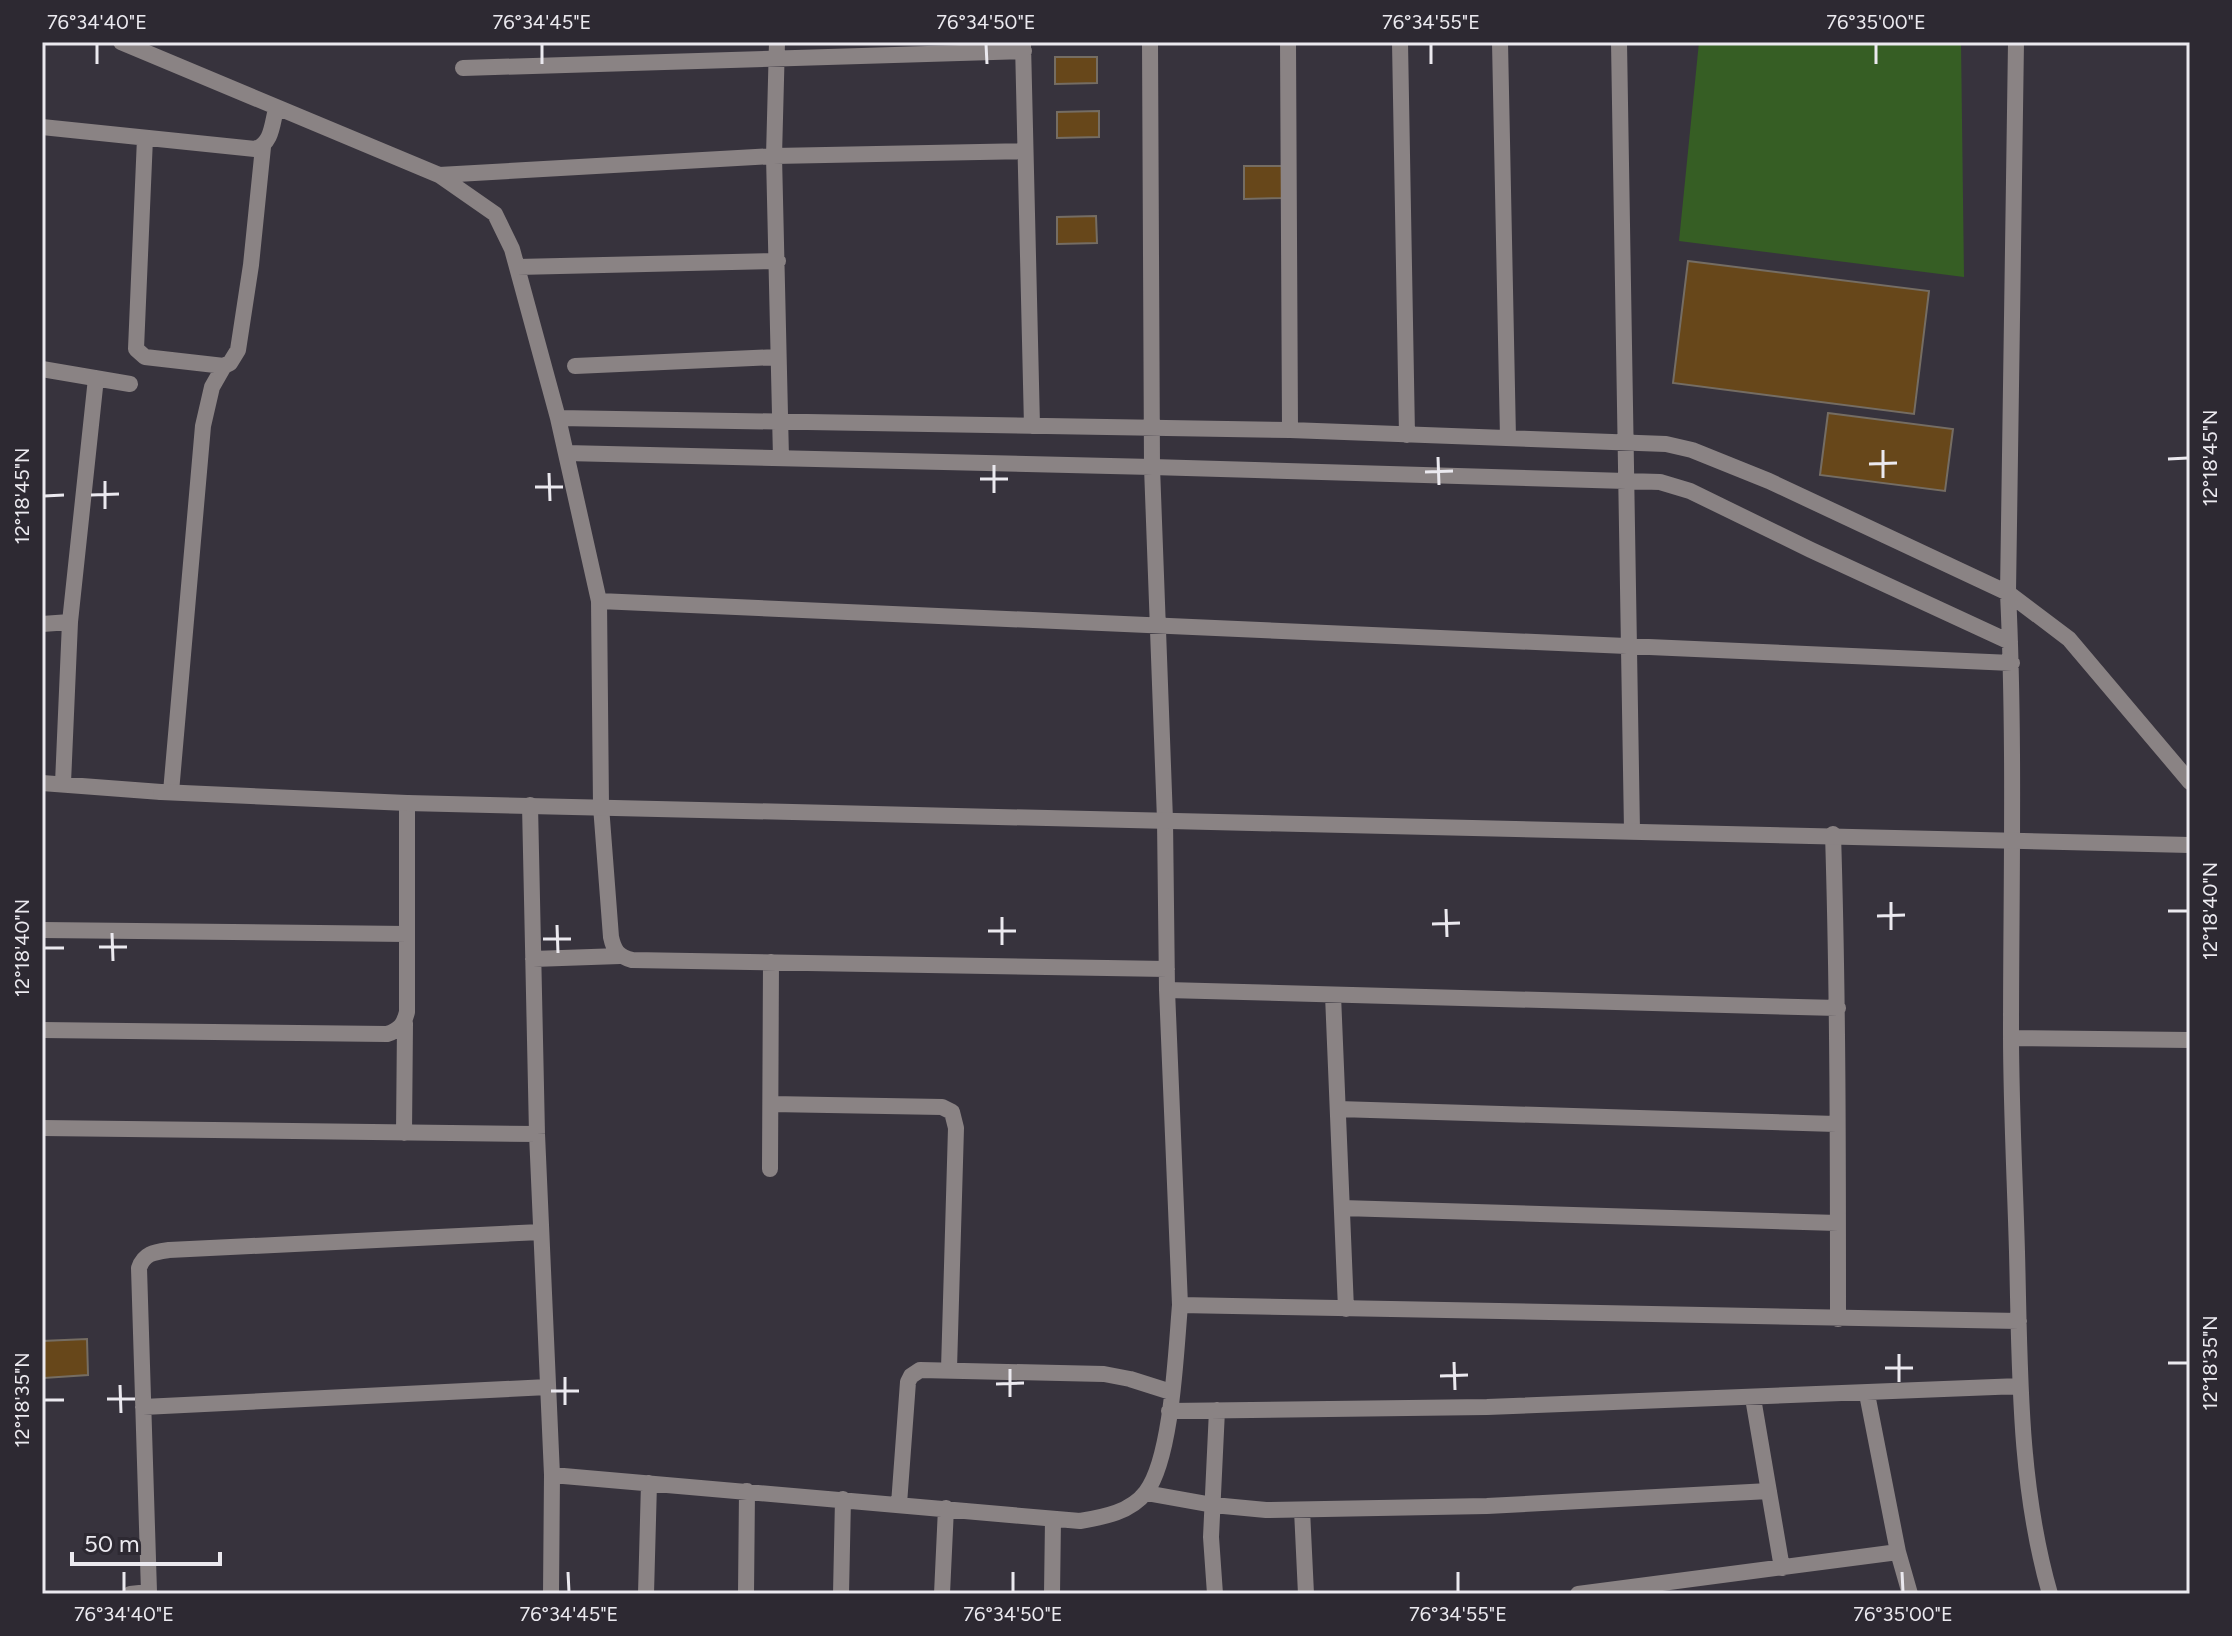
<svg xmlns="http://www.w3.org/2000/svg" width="2232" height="1636" font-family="Figtree,sans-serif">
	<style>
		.green { fill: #365e24 }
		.building { fill: #67471a; stroke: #756d63; stroke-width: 2 }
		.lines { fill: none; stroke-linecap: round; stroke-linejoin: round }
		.minor { stroke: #8a8384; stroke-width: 16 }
		.tertiary { stroke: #8a8384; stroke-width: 16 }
		.ticks { fill: none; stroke: #ebe9ef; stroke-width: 3 }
		.neatline { fill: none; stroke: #ebe9ef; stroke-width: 3 }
		.ticks-label { font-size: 20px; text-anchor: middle; fill: #ebe9ef }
	</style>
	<rect width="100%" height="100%" fill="#37333d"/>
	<path class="green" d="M 1699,42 L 1961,42 L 1964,277 L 1679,241 Z"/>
	<path class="building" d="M 1055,57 L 1097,57 L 1097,83 L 1055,84 Z
		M 1099,111 L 1099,137 L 1057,138 L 1057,112 Z
		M 1244,166 L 1284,166 L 1284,198 L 1244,199 Z
		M 1096,216 L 1097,243 L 1057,244 L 1057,217 Z
		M 1688,261 L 1929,291 L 1914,414 L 1673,383 Z
		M 1828,413 L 1953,429 L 1945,491 L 1820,475 Z
		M 87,1339 L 88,1375 L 44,1378 L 42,1341 Z"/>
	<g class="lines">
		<path class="minor" d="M 121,42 L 439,175 L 495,214 L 512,249 L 558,418 L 599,601
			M 777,42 L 774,156 L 781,458
			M 1150,42 L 1152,467 L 1165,820 L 1167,990 L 1180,1305 L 2019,1321
			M 1288,42 L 1290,430
			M 1400,42 L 1407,435
			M 1500,42 L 1508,438
			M 1619,42 L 1632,831
			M 2016,42 L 2008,593 C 2015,740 2011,887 2011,1034 C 2011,1107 2015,1180 2017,1252 C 2020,1367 2018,1483 2050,1594
			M 1023,44 L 1032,426
			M 463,68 L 1024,51
			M 42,127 L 255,149 C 272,144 272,124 276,109
			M 145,138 L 136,349 L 145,357 L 224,366
			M 439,175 L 774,156 L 1025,151
			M 517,267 L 778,261
			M 575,366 L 777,357
			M 42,369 L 130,384
			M 558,418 L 1290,430 L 1666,444 L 1692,450 L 1769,481 L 2008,593 L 2069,639 L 2190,782
			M 566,453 L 1152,467 L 1660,482 L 1690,491 L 1811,550 L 2010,642
			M 42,624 L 70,622
			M 42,783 L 161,792
			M 63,783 L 70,622 L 96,378
			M 171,792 L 203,426 L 212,387 L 224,366 L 230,363 L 238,350 L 251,265 L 263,147
			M 530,805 L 537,1134 L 552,1475 L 551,1594
			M 1833,834 C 1838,996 1838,1157 1838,1319
			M 42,930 L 407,934
			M 533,959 L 620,956
			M 1167,969 L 632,960 C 618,956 614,951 611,937 L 601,806 L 599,601 L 2012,663
			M 1167,990 L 1838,1008
			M 1333,995 L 1346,1309
			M 42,1030 L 387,1034 C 400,1030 404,1024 407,1012 L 407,803
			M 2011,1038 L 2190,1040
			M 771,1104 L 942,1107 L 952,1112 L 956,1128 L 949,1369
			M 1338,1109 L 1836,1124
			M 42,1128 L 537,1134
			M 404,1133 L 405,1023
			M 770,1169 L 771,962
			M 1342,1208 L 1838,1223
			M 1867,1394 L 1898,1552 L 1910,1594
			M 1753,1398 L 1782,1568
			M 143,1407 L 548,1387
			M 1169,1411 L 1487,1407 L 2020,1386
			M 552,1475 L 1080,1521 C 1104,1517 1131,1512 1146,1492 C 1172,1458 1176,1350 1180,1305
			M 1146,1493 L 1213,1505 L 1266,1510 L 1487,1506 L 1769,1491
			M 899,1504 L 908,1382 L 911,1376 L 920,1370 L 1104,1374 L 1130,1379 L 1171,1392
			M 1302,1510 L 1306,1594
			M 130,1594 L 149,1592 L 139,1268 C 144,1253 155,1252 169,1250 L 541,1232
			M 646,1594 L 649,1483
			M 746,1594 L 747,1491
			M 841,1594 L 843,1499
			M 942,1594 L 946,1508
			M 1052,1594 L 1053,1519
			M 1215,1594 L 1211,1537 L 1217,1410
			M 1578,1594 L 1898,1552"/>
		<path class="tertiary" d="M 161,792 L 407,803 L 2190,845"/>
	</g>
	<path class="ticks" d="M 97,44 L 97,64M 542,44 L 542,64M 986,44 L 987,64M 1431,44 L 1431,64M 1876,44 L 1876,64M 1883,450 L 1883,478M 1438,457 L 1439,485M 2168,459 L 2188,458M 1869,464 L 1897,463M 994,465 L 994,493M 1425,472 L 1453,471M 549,473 L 550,501M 980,479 L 1008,479M 105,481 L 105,509M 535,487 L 563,487M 91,495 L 119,494M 44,496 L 64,495M 1891,902 L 1891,930M 1446,909 L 1447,937M 2168,911 L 2188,911M 1877,916 L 1905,915M 1002,917 L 1002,945M 1432,924 L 1460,923M 557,925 L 558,953M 988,931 L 1016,931M 112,933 L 113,961M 543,939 L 571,939M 99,947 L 127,947M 44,948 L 64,948M 1899,1354 L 1899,1382M 1454,1362 L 1455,1390M 2168,1363 L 2188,1363M 1885,1368 L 1913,1368M 1010,1369 L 1010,1397M 1440,1376 L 1468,1375M 565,1377 L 565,1405M 996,1384 L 1024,1383M 120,1385 L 121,1413M 551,1391 L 579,1391M 107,1399 L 135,1399M 44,1400 L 64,1400M 124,1572 L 124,1592M 568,1572 L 569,1592M 1013,1572 L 1013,1592M 1458,1572 L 1458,1592M 1902,1572 L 1903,1592"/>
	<rect width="2232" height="1636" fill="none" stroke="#2d2932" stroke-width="88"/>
	<path d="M72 1552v12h148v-12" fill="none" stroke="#ebe9ef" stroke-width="4"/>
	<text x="84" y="1552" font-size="24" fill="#ebe9ef" stroke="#2d2932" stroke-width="6" paint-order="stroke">50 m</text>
	<rect x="44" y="44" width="2144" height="1548" class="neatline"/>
	<g class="ticks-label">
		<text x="97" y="29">76°34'40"E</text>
		<text x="542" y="29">76°34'45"E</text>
		<text x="986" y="29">76°34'50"E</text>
		<text x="1431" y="29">76°34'55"E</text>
		<text x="1876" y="29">76°35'00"E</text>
		<text transform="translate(2210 458) rotate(-90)" y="7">12°18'45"N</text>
		<text transform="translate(22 496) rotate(-90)" y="7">12°18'45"N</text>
		<text transform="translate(2210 911) rotate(-90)" y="7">12°18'40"N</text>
		<text transform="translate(22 948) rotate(-90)" y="7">12°18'40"N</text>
		<text transform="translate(2210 1363) rotate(-90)" y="7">12°18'35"N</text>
		<text transform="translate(22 1400) rotate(-90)" y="7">12°18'35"N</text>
		<text x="124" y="1621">76°34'40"E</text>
		<text x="569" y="1621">76°34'45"E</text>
		<text x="1013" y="1621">76°34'50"E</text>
		<text x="1458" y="1621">76°34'55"E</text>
		<text x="1903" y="1621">76°35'00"E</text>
	</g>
</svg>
